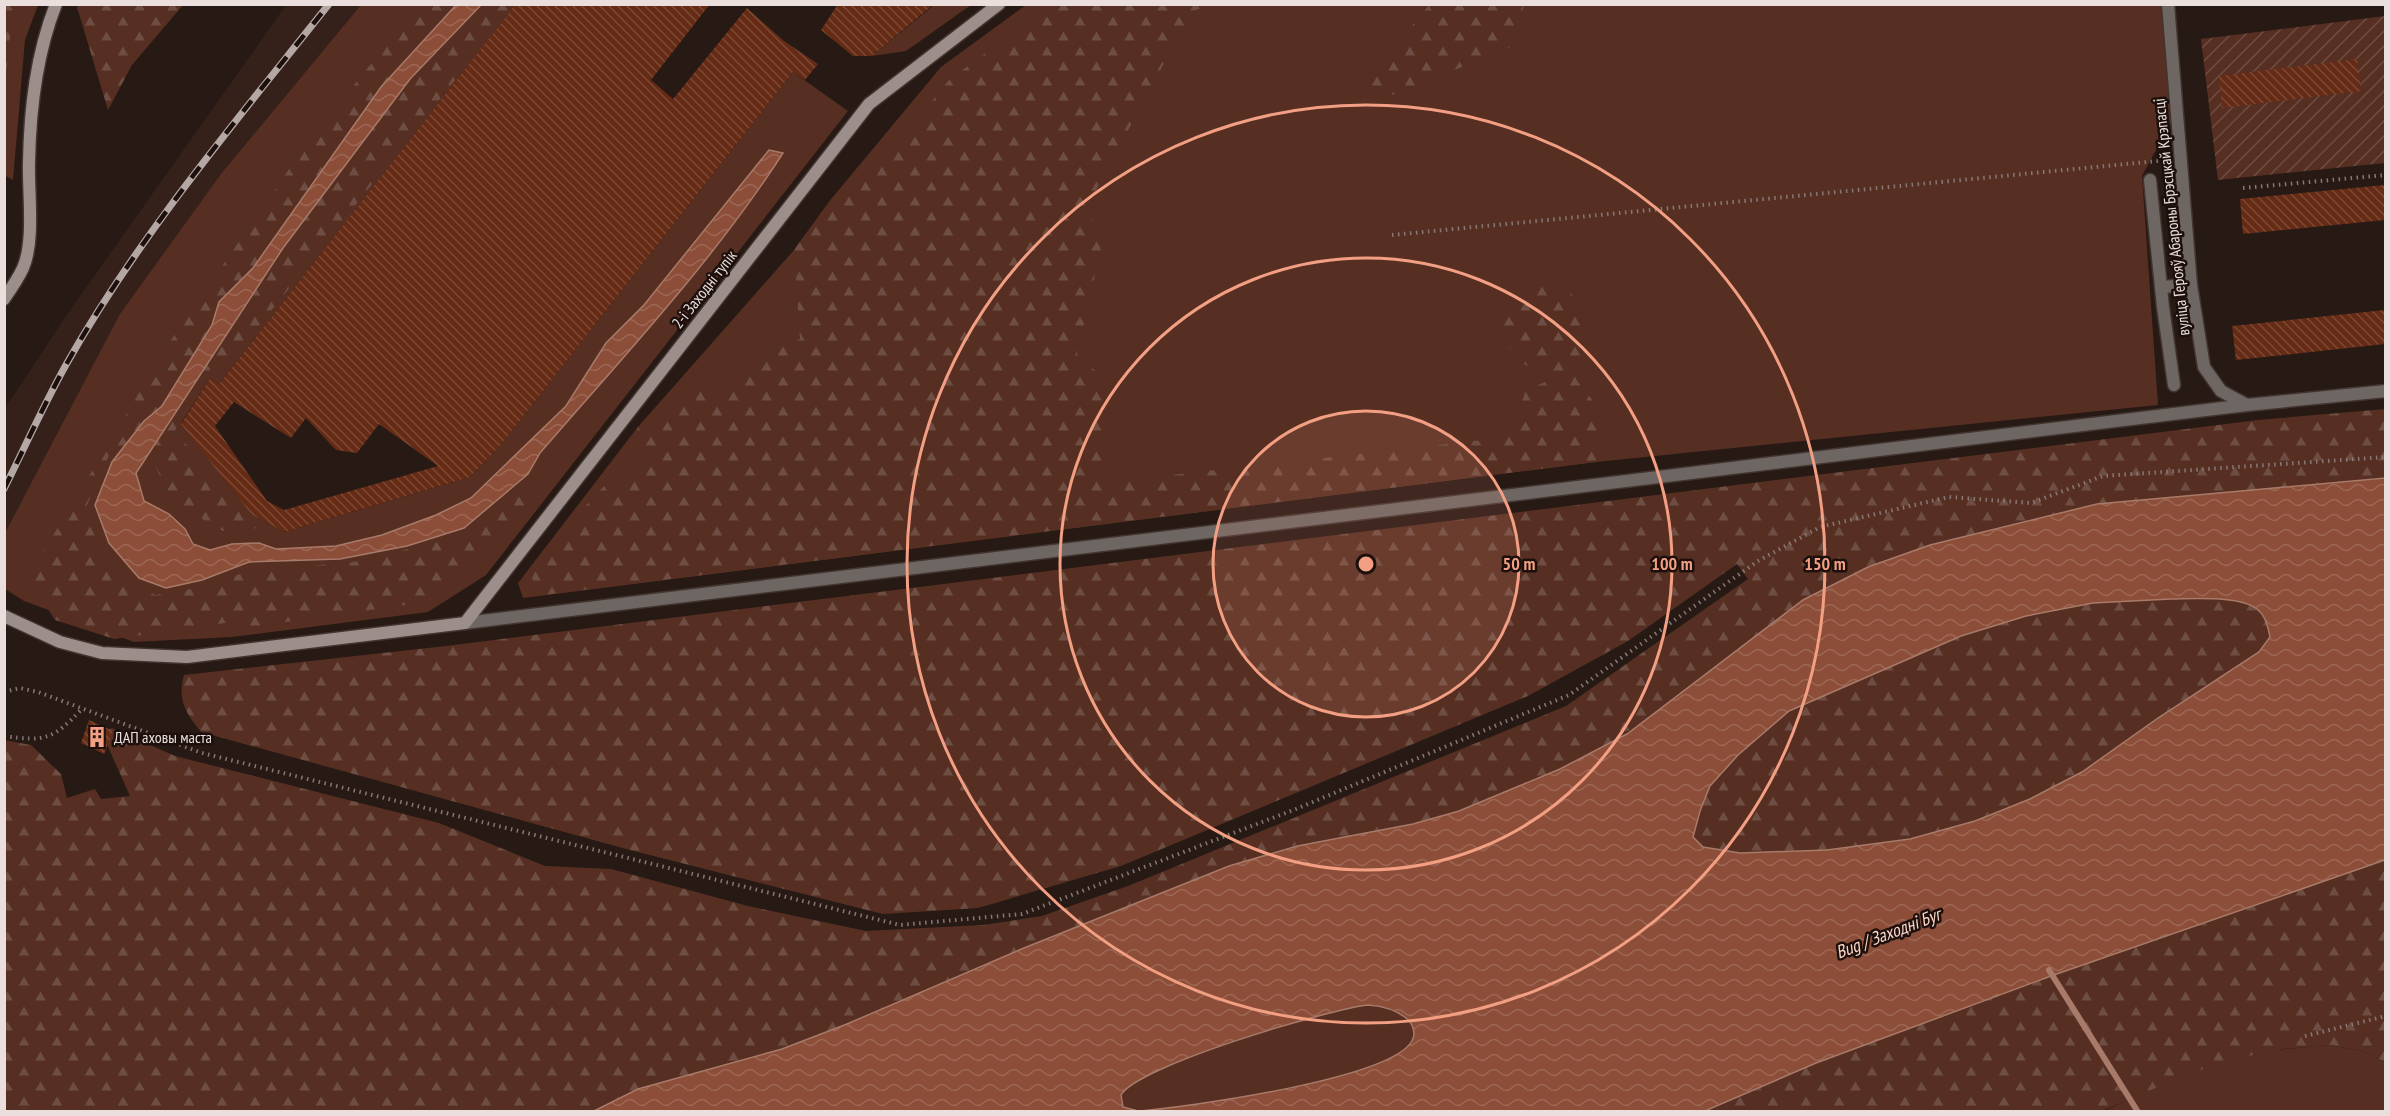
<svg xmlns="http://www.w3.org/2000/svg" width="2390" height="1116" font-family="'PT Sans Narrow',sans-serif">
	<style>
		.built { fill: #35211a }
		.green { fill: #562f22 }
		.forest { fill: url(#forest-firs) }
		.garden { fill: url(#garden-furrows) }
		.water { fill: url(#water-waves); stroke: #a87a69; stroke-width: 1.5; fill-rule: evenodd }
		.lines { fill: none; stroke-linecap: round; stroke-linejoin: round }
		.stream { stroke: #a87a69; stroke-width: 6 }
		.building { fill: url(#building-back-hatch); fill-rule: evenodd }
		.service-casing { stroke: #423530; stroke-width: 15 }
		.minor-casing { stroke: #423530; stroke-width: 15 }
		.secondary-casing { stroke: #423530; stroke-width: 15 }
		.path { stroke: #867975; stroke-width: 4; stroke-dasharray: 1.5 4.5; stroke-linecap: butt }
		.service { stroke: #6e6663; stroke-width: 12 }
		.minor { stroke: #6e6663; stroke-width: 12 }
		.secondary { stroke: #9c8f8b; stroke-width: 12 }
		.rail-casing { stroke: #b4a8a4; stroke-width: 7 }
		.rail { stroke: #1d100c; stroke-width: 4.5; stroke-dasharray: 14; stroke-linecap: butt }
		.ring { fill: none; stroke: #f39f83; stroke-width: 3 }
		.labels { text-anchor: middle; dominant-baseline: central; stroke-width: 5; stroke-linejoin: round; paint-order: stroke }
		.street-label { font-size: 16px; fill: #eadfdc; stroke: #1d100c }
		.poi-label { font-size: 16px; fill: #eadfdc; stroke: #1d100c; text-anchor: start }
		.water-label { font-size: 18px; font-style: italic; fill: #fcd5c7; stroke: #1d100c }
		.centre { fill: #f39f83; stroke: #1d100c; stroke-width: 3 }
		.ring-label { font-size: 18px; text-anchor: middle; font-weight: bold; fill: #f39f83; stroke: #1d100c; stroke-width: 5; stroke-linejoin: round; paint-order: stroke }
	</style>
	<defs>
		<pattern id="forest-firs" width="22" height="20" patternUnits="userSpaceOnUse" patternTransform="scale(1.5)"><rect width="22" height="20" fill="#562f22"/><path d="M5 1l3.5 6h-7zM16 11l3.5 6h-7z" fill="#6e4d42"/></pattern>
		<pattern id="garden-furrows" width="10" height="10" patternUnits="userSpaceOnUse" patternTransform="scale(1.5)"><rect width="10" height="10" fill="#562f22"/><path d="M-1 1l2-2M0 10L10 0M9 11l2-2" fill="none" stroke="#6e4d42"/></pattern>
		<pattern id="water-waves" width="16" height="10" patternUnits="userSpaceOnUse" patternTransform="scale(1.5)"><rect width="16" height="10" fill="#8c4e38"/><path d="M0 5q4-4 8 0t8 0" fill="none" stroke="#9c6754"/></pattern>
		<pattern id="building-back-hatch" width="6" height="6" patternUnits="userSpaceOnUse" patternTransform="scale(1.5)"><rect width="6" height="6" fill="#652b15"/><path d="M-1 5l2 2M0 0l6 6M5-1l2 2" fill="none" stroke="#7b4936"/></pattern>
	</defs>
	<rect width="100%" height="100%" fill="#271914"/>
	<path class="built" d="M 286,5 L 411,5 L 5,587 L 5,408 L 68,313 Z"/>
	<path class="green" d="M 4,5 L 38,5 L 25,40 L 13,180 L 4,175 Z
		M 361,5 L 516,5 L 219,384 L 210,378 L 181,423 L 251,514 L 284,532 L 470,477 L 500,446 L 793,72 L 848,111 L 486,575 L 428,612 L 232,637 L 134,642 L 24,601 L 5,589 L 4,535 L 120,314 L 221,174 Z
		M 934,5 L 971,5 L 906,51 L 872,56 Z
		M 1026,5 L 2162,5 L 2176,112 L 2142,176 L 2158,405 L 1596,462 L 523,598 L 518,583 L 637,428 L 794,250 L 832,198 L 941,67 Z
		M 1368,1005 C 1383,1006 1395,1009 1407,1018 C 1411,1022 1414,1028 1414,1034 C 1413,1078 1177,1108 1138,1111 L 1123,1107 L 1120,1095 C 1136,1067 1331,1009 1368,1005 Z
		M 2329,1045 L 2363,1051 L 2385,1062 L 2385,1111 L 2102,1112 C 2144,1092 2189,1070 2234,1058 C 2265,1050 2297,1048 2329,1045 Z"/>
	<path class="forest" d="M 5,4 L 19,5 L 12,19 L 5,83 Z
		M 1430,4 L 1524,5 L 1512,47 L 1364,106 L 1369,73 L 1390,52 Z
		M 78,5 L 183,5 L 132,65 L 108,110 L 77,7 Z
		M 419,5 L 515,5 L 231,361 L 213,365 L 175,430 L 237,510 L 259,528 L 223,531 L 170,500 L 154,462 L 109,455 L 87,505 L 100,557 L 155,595 L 203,587 L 255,569 L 349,563 L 467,535 L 526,484 L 534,494 L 480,565 L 426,602 L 236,629 L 232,622 L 114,639 L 55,620 L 36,590 L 33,569 L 171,340 L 310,139 Z
		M 1051,5 L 1213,5 L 1192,11 L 1088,205 L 1101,248 L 1077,354 L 1100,375 L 1109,482 L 1509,437 L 1526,390 L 1555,378 L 1521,363 L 1498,333 L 1532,282 L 1568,282 L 1585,336 L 1576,379 L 1597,406 L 1596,462 L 536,596 L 530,567 L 604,486 L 643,471 L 637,428 L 693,390 L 732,386 L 741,364 L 800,339 L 794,250 L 832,198 L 871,176 L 949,80 Z
		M 2385,409 L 2385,478 L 2097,504 L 1930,545 L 1868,567 L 1803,600 L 1627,734 L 1560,769 L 1459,811 L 1413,824 L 1297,845 L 1229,866 L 1024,948 L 847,1024 L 782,1049 L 638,1089 L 594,1111 L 5,1111 L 4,740 L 31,745 L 61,774 L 67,798 L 95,789 L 101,799 L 130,796 L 102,733 L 112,728 L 175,756 L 439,823 L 545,866 L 611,869 L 748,906 L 866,931 L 983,925 L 1042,916 L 1128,886 L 1566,706 L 1748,579 L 1737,564 L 1628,641 L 1528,696 L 1121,866 L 978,908 L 883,914 L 630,850 L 201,732 C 186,713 177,700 184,675 L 446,646 L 2258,420 Z
		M 2171,599 C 2192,599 2244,595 2259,611 C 2266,617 2268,628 2270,637 L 2260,652 L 2158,718 L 2082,772 L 2030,799 L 1975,821 L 1910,839 L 1827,850 L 1740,853 L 1703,847 L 1693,837 L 1700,811 L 1710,786 L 1738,755 L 1789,711 L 1961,636 L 2026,616 L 2092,603 Z
		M 2385,860 L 2385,1062 L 2363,1051 L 2330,1045 L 2283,1049 L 2233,1059 L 2188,1074 L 2102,1111 L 1705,1112 L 1816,1063 L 2051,976 Z"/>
	<path class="garden" d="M 2385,16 L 2385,163 L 2218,180 L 2201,39 Z"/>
	<path class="water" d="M 457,4 L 481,5 L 410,79 L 283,248 L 136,473 L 144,501 L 169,514 L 185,529 L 193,544 L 210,550 L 232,544 L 259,543 L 276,549 L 336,546 L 382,535 L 436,515 L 471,498 L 566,406 L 606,343 L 644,305 L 769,150 L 783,153 C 715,259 622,358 540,453 L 528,474 L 464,528 L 407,546 L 340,559 L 249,562 L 202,580 L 166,588 L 139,578 L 109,543 L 95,505 L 112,462 L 144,421 L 162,406 L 212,325 L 219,302 L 253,268 L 381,87 Z
		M 2385,478 L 2385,860 L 2051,976 L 1816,1063 L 1705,1111 L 594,1111 L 638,1089 L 782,1049 L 847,1024 L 1024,948 L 1229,866 L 1297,846 L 1413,824 L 1459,811 L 1560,769 L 1627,734 L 1803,600 L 1868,567 L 1930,545 L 2097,504 ZM 2171,599 C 2192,599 2244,595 2259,611 C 2266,617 2268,628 2270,637 L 2259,652 L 2158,718 L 2082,772 L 2030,799 L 1975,821 L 1910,839 L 1827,850 L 1740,853 L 1703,847 L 1693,837 L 1700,811 L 1710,786 L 1738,755 L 1789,711 L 1961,636 L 2026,616 L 2093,603 ZM 1368,1005 C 1383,1006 1395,1009 1406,1018 C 1411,1022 1414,1028 1414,1034 C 1413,1078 1177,1108 1138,1111 L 1123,1107 L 1121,1095 C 1137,1066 1330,1009 1368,1005 Z"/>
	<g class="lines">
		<path class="stream" d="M 2049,970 L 2138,1112"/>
	</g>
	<path class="building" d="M 516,4 L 710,4 L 651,80 L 673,99 L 747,8 L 784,41 L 818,64 L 805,80 L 793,72 L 500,446 L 470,477 L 284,532 L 251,514 L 181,424 L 210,378 L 219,384 ZM 234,402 L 291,438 L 306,418 L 336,450 L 357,453 L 379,424 L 438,466 L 284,510 L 267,501 L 215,426 Z
		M 838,4 L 934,4 L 872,56 L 853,56 L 821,30 Z
		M 2357,59 L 2361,91 L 2222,108 L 2219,76 Z
		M 2385,185 L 2385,220 L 2243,234 L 2240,199 Z
		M 2385,310 L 2385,344 L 2236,360 L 2232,326 Z
		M 89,720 L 113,731 L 104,754 L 81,743 Z"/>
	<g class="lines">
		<defs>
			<path id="service" d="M 2150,180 L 2163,307 L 2174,385
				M 2161,287 L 2191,285
				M 465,623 L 2247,405 L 2386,391"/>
			<path id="minor" d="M 2168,4 L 2191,285 L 2204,367 L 2221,391 L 2247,405"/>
			<path id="secondary" d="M 4,299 C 11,289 18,279 23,268 C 35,241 28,192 29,162 C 30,108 36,55 56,4
				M 4,616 L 60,642 L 102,653 L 187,657 L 465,623 L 869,104 L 999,4"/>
		</defs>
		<use href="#service" class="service-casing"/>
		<use href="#minor" class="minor-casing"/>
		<use href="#secondary" class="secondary-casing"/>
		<path class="path" d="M 2243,188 L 2386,175
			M 1392,235 L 2168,160
			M 4,692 L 20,688 L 38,692 L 202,753 L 900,925 L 1022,914 L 1296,809 L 1569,695 L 1758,561 L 1820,527 L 1949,497 L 2031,503 L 2103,476 L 2386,457
			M 4,736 C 45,742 53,739 81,710
			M 2305,1036 L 2386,1016"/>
		<use href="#service" class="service"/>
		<use href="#minor" class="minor"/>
		<use href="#secondary" class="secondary"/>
		<defs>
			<path id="rail" d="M 4,489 C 25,447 44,404 67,363 C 140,234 237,120 329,4"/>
		</defs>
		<use href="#rail" class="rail-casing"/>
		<use href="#rail" class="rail"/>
	</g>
	<circle cx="1366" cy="564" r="153" fill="#f39f83" fill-opacity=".12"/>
	<g class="ring">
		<circle cx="1366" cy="564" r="153"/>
		<circle cx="1366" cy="564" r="306"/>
		<circle cx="1366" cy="564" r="459"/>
	</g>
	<defs>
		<symbol id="building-bare" viewBox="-9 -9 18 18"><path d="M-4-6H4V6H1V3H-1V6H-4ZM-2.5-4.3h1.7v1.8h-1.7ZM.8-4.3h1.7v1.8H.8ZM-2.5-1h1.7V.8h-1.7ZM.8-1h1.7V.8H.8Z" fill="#f39f83" stroke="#1d100c" stroke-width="2.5" paint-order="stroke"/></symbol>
	</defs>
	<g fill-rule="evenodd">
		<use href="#building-bare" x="82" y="722" width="30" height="30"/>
	</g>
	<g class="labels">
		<g class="street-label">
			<text transform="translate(2171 217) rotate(-96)">вуліца Герояў Абароны Брэсцкай Крэпасці</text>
			<text transform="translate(704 289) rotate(-52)">2-і Заходні тупік</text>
		</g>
		<g class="poi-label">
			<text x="114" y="737">ДАП аховы маста</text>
		</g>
		<g class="water-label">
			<text transform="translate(1888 933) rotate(-21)">Bug / Заходні Буг</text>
		</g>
	</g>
	<circle cx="1366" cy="564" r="9" class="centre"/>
	<g class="ring-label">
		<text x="1519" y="570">50 m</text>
		<text x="1672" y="570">100 m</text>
		<text x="1825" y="570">150 m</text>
	</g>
	<rect width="2390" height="1116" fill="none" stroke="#eadfdc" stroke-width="12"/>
</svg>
